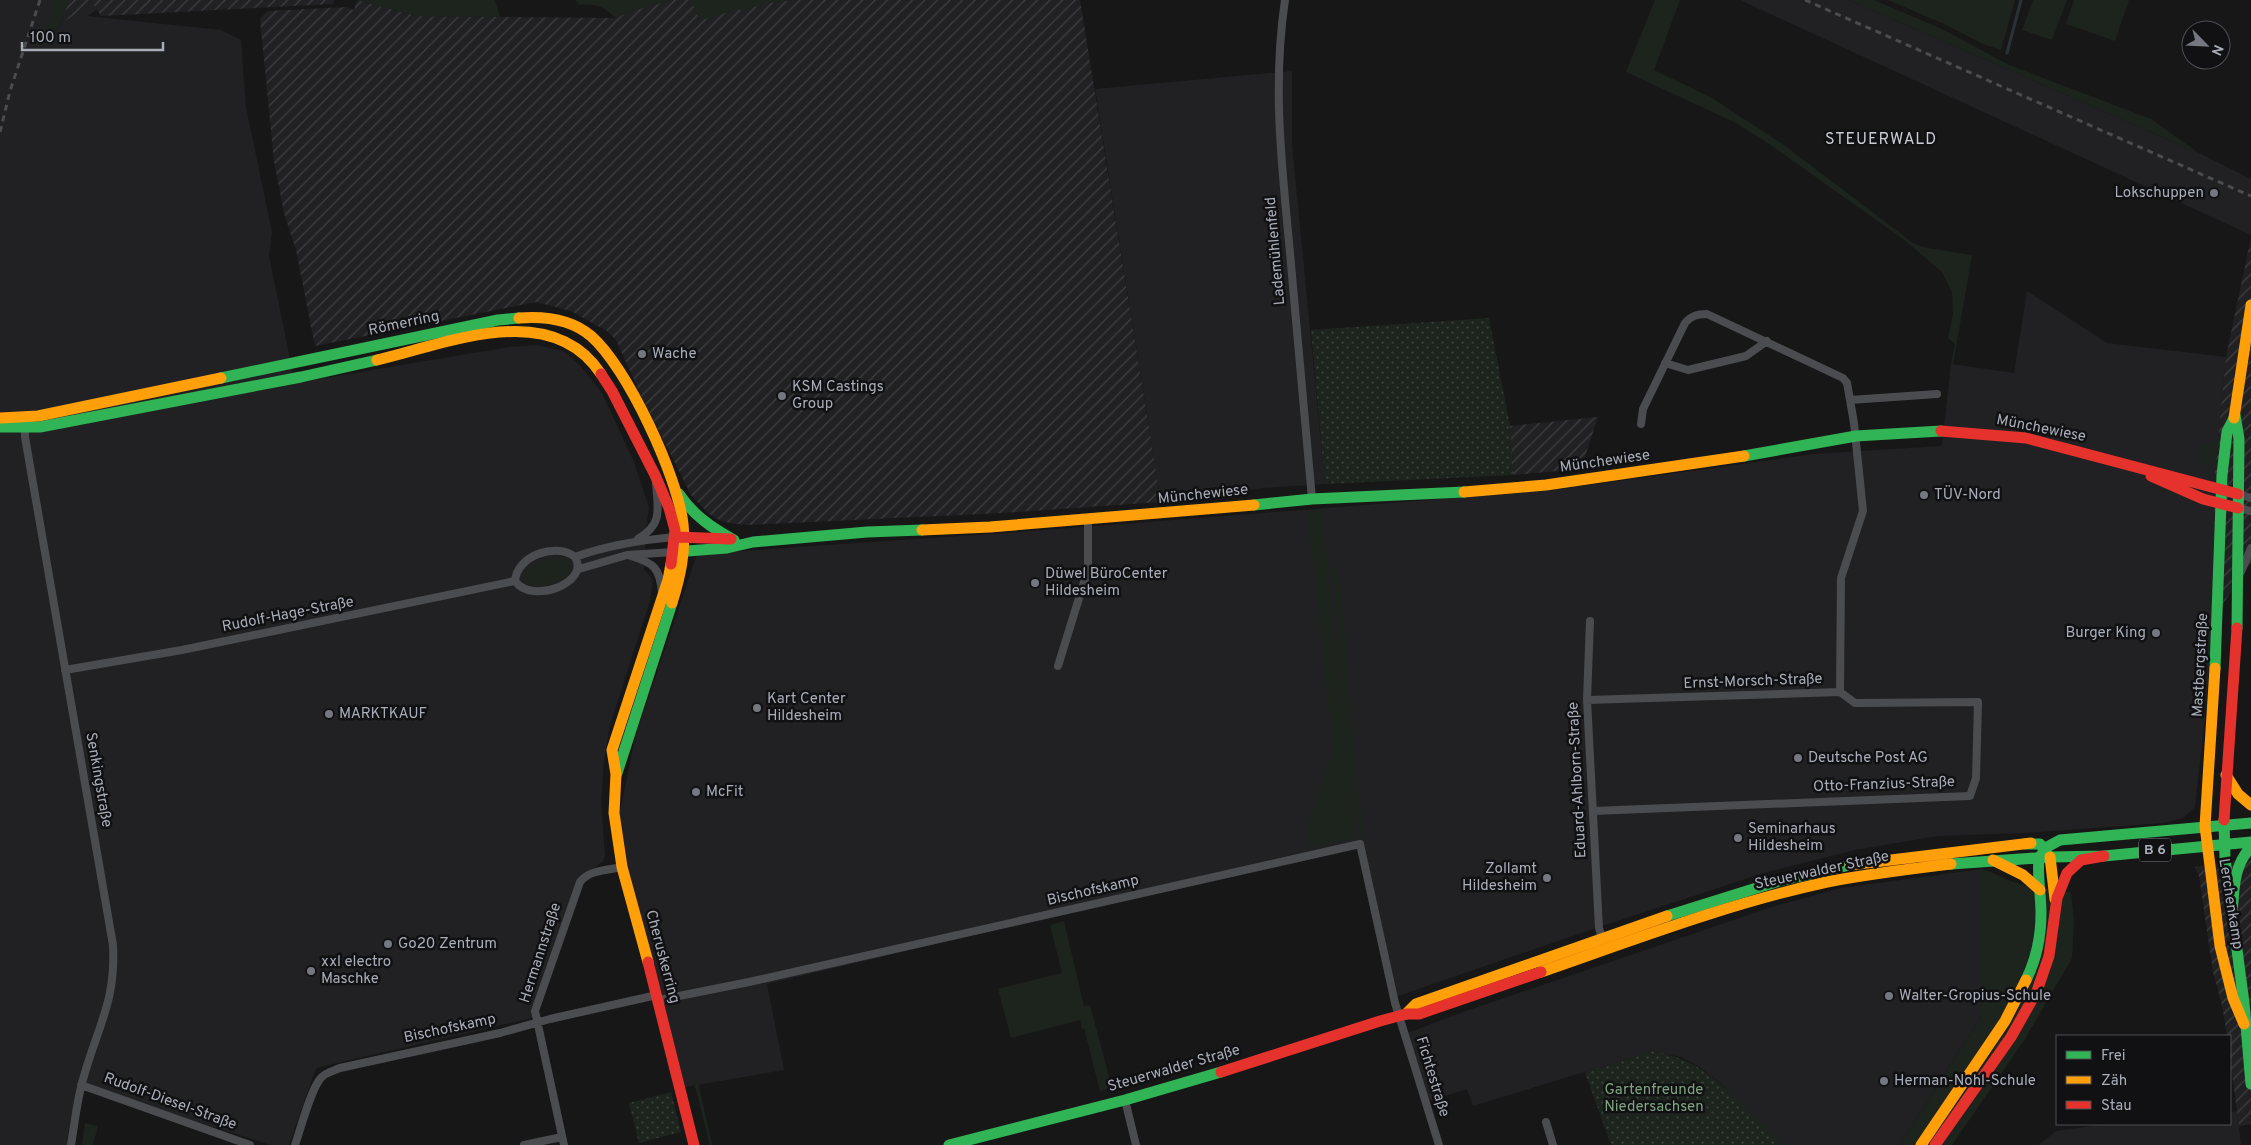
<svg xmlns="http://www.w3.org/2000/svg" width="2251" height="1145" font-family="Overpass,sans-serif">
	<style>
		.built { fill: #212123 }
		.industrial { fill: url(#industrial-furrows) }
		.grass { fill: #1d241e }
		.garden { fill: url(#garden-dots) }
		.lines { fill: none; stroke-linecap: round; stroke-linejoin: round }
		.stream { stroke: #2a3239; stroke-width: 3 }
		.street { stroke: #4b4c50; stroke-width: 8 }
		.fast { stroke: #30b455; stroke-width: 11 }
		.slow { stroke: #ff9f0a; stroke-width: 11 }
		.jam { stroke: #e5322d; stroke-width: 11 }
		.rail { stroke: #4b4c4f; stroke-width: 3; stroke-dasharray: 6 5; stroke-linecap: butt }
		.poi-dot { fill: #757880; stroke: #111113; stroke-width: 2 }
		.labels { text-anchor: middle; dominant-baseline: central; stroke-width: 5; stroke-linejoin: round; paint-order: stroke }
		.shield { fill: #111113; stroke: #7b7e86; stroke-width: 1 }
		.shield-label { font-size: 14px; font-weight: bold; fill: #a8adb8 }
		.poi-label { font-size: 15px; fill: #a8adb8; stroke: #111113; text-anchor: start }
		.street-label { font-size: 15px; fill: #a8adb8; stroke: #111113 }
		.park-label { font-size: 15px; fill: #7fa381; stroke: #111113 }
		.neighbourhood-label { font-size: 16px; letter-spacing: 1px; fill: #c9ccd4; stroke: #111113 }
	</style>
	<defs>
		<pattern id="industrial-furrows" width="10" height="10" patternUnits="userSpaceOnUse" patternTransform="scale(1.25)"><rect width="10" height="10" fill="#212123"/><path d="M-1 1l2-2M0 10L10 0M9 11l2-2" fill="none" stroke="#3e3f41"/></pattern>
		<pattern id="garden-dots" width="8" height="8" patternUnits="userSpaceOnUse" patternTransform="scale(1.25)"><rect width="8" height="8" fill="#1d241e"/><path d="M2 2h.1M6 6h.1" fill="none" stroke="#3b413d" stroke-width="1.8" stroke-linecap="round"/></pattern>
	</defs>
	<rect width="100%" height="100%" fill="#171717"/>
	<path class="built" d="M 0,0 L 53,0 L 42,47 L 60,25 L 92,2 L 97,9 L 88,16 L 221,30 L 241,40 L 246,107 L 272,232 L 269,256 L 295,383 L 509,347 L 536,345 L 563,351 L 579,364 L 602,393 L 634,462 L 649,507 L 646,529 L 644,569 L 653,580 L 650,601 L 610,725 L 604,761 L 601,801 L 605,856 L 603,861 L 584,876 L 532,1018 L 316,1068 L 289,1145 L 271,1145 L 82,1086 L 70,1145 L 0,1145 Z
		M 1740,0 L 1849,0 L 2199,153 L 2251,179 L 2251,235 Z
		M 1292,71 L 1292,144 L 1325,484 L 1263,488 L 1161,502 L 1095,89 Z
		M 2027,291 L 2107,343 L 2226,357 L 2215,470 L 2213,619 L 2205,717 L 2195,807 L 2183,818 L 2163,823 L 2025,833 L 1938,836 L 1855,850 L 1767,872 L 1599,927 L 1395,997 L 1357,844 L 767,984 L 784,1070 L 680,1088 L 627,881 L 619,816 L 636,734 L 697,554 L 1005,533 L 1545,491 L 1814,454 L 1942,446 L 1951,364 L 2014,373 Z
		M 1982,869 L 1982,1015 L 1900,1145 L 1781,1145 L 1719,1082 L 1698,1066 L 1681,1057 L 1653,1051 L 1473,1106 L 1467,1089 L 1426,1102 L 1407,1033 L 1466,1011 L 1775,906 L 1841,888 Z
		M 2237,1111 L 2241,1145 L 2038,1145 L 2056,1131 L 2107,1124 L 2230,1124 L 2230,1112 Z"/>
	<path class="industrial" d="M 69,0 L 334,0 L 333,4 L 101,16 L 92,2 L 60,25 Z
		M 357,0 L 417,16 L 615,18 L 634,10 L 672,0 L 734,0 L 768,3 L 792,0 L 1080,0 L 1161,502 L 1003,513 L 747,525 L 729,523 L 717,519 L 708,513 L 691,495 L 639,391 L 616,340 L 607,331 L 571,311 L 536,302 L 315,346 L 296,250 L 284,213 L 274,161 L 260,19 L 267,11 L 346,7 L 354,10 Z
		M 2251,237 L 2251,562 L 2213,619 L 2215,470 L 2226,357 Z
		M 1598,417 L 1581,469 L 1514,475 L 1510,426 Z
		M 2251,856 L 2251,1124 L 2239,1126 L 2230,1059 L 2230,1036 L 2227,1036 L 2222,1005 L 2213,972 L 2199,876 L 2195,867 L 2237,860 L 2246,863 Z"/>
	<path class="grass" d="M 53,0 L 69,0 L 60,25 L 41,48 Z
		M 357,0 L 495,0 L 500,17 L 417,16 Z
		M 575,0 L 672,0 L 634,10 L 615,18 C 605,7 595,3 580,5 Z
		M 691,0 L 792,0 L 768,3 L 744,10 L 735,10 L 706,19 L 698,17 Z
		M 1655,0 L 1680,0 L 1654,70 L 1712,98 L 1784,145 L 1913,243 L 1927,248 L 1972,255 L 1953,365 L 1951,364 L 1955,344 L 1948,338 L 1953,314 L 1952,293 L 1942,272 L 1903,239 L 1765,141 L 1734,122 L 1626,72 Z
		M 1849,0 L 1874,0 L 1942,29 L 2009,65 L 2151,119 L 2199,153 Z
		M 1888,0 L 2015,0 L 2001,50 L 1983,44 L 1944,24 Z
		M 2033,0 L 2067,0 L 2052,40 L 2022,30 Z
		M 2074,0 L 2129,0 L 2115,41 L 2066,24 Z
		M 2219,441 L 2215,467 L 2199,462 L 2197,457 L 2202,445 Z
		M 1322,510 L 1357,838 L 1310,846 L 1305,833 L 1333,750 L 1307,511 Z
		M 557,558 L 570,561 L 572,569 C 563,583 537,593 523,580 C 522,564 545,561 557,558 Z
		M 1331,561 L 1340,575 L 1355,763 L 1364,835 L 1360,837 L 1349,764 Z
		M 1982,869 C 1996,873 2006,880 2019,884 C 2035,888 2054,890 2071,892 L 2074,920 L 2072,958 L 2025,1039 L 1952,1145 L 1900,1145 L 1982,1015 Z
		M 1064,921 L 1084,1006 L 1090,1005 L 1112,1088 L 1100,1091 L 1084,1028 L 1082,1029 L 1080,1020 L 1011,1038 L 998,989 L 1062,973 L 1050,925 Z
		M 697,1077 L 699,1086 L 712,1145 L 710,1145 L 693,1079 Z
		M 85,1123 L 98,1126 L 93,1145 L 82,1145 Z"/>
	<path class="garden" d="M 1489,318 L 1510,426 L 1514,475 L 1325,484 L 1311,330 Z
		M 1653,1051 C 1699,1060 1717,1080 1749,1112 C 1760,1122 1772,1133 1781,1145 L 1611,1145 L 1585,1072 Z
		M 671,1092 L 681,1132 L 639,1143 L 629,1103 Z"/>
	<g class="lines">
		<path class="stream" d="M 2007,53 L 2021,0"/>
		<path class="street" d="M 1285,0 C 1272,87 1282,166 1290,253 C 1298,335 1305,417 1312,499
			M 1665,363 L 1688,370 L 1746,356 L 1767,341
			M 1850,400 L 1937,394
			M 25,424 L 25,437 L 113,945 C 116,1001 98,1026 84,1076 C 77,1098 75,1122 71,1145
			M 2238,494 L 2251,498
			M 2238,508 L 2251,511
			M 638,539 C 663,524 658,510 656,484
			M 631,556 C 654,563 660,568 662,593
			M 575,557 C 591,583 531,605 515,581 C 517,555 557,542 575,557 C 608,545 640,540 675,537
			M 579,569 L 627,555 L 674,552
			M 2241,572 L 2251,548
			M 1590,621 L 1587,700 L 1599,928 L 1602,938
			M 1058,666 L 1088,569 L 1088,520
			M 65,670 L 182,650 L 515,581
			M 1587,700 L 1840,692 L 1841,578 L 1863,511 L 1854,423 L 1847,383 L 1843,378 L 1707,314 C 1697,314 1691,316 1685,323 L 1643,409 L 1641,424
			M 1593,811 L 1970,796 L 1976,778 L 1978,702 L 1855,703 L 1840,692
			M 659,1000 L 749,982 L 1360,844 L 1395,1003 L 1439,1145
			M 81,1085 L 250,1145
			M 1125,1100 L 1136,1145
			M 1546,1122 L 1553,1145
			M 295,1145 C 301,1128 310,1092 320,1079 C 324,1073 333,1071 340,1068 L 500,1033 L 550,1019 L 657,995
			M 524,1145 L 562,1137
			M 564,1145 L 535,1011 L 580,882 C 589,870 608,870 622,867"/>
		<path class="fast" d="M 221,378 L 498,320 L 519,318
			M 2235,415 L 2239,439 L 2237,628
			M 0,427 L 40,427 L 301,377 L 377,360
			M 1744,456 L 1856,436 L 1941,431
			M 679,494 C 693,515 712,528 734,540
			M 1254,505 L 1312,499 L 1464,492
			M 674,552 L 727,548 L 753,542 L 867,532 L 922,530
			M 2215,668 L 2222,475 L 2227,432 L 2234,418
			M 617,773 L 672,603
			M 2224,820 L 2225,859 L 2244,1003 L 2251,1084
			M 2050,857 L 2104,856 L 2251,842
			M 2039,858 L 2047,847 L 2060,840 L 2251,823
			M 1951,864 L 2050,857 L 2040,844 L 2026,844
			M 2232,915 C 2234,890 2233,866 2251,847
			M 1667,916 L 1779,881 L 1850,865
			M 2026,980 C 2036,960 2041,935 2041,913 C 2041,894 2037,876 2039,858
			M 949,1145 L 1125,1100 L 1221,1072"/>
		<path class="slow" d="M 519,318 C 544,316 571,319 591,336 C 627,367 678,477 683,524 C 686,552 680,577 672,603
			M 377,360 C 446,344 551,298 601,374
			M 0,418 L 38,416 L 221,378
			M 2234,418 L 2251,305
			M 1464,492 L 1546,485 L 1744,456
			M 922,530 L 990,527 L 1254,505
			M 2215,668 L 2205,826 L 2220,946 L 2233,998 L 2244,1024
			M 2226,775 L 2238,794 L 2251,805
			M 2050,857 L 2055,899
			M 1993,860 L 2023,875 L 2040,890
			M 1850,865 L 2031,843
			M 648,962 L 622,867 L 614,813 L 616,774 L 612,750 L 668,580 L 671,564
			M 1541,972 C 1636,939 1730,903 1827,882 C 1868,874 1910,869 1951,864
			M 1406,1014 L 1416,1004 L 1667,916
			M 1921,1145 L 2005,1021 L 2026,980"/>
		<path class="jam" d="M 601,374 L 612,391 L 655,475 L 669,508 L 675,530 L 671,564
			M 1941,431 L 2026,438 L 2238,494
			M 2151,476 L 2203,499 L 2238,508
			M 677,537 L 731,539
			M 2224,820 L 2237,628
			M 648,962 L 694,1145
			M 1221,1072 L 1380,1021 L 1406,1014 L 1419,1014 L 1541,972
			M 1935,1145 L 2011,1037 L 2037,991 L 2049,956 L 2057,898 L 2067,873 L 2081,860 L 2104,856"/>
		<path class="rail" d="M 1805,0 L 2251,196
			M 0,132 L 10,91 L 40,0"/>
	</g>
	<g class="poi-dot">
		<circle cx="2214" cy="193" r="5"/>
		<circle cx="642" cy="354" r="5"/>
		<circle cx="782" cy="396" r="5"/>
		<circle cx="1924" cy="495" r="5"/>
		<circle cx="1035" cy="583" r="5"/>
		<circle cx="2156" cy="633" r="5"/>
		<circle cx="757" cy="708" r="5"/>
		<circle cx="329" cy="714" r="5"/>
		<circle cx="1798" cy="758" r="5"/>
		<circle cx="696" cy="792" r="5"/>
		<circle cx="1738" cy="838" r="5"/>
		<circle cx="1547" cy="878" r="5"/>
		<circle cx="388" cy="944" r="5"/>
		<circle cx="311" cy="971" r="5"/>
		<circle cx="1889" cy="996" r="5"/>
		<circle cx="1884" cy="1081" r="5"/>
	</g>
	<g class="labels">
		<rect class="shield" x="2139" y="838.5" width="32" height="23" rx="4"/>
		<g class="shield-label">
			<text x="2155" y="850">B 6</text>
		</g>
		<g class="poi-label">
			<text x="2204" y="193" text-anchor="end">Lokschuppen</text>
			<text x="652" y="354">Wache</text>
			<text x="792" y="387">KSM Castings<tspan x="792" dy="17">Group</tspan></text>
			<text x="1934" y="495">TÜV-Nord</text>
			<text x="1045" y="574">Düwel BüroCenter<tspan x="1045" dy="17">Hildesheim</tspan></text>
			<text x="2146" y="633" text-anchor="end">Burger King</text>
			<text x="767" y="699">Kart Center<tspan x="767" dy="17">Hildesheim</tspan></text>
			<text x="339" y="714">MARKTKAUF</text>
			<text x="1808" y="758">Deutsche Post AG</text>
			<text x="706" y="792">McFit</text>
			<text x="1748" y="829">Seminarhaus<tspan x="1748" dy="17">Hildesheim</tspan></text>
			<text x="1537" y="869" text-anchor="end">Zollamt<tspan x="1537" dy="17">Hildesheim</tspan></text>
			<text x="398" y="944">Go20 Zentrum</text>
			<text x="321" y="962">xxl electro<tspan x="321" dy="17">Maschke</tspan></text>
			<text x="1899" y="996">Walter-Gropius-Schule</text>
			<text x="1894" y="1081">Herman-Nohl-Schule</text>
		</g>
		<g class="street-label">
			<text transform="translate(1276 251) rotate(-95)">Lademühlenfeld</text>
			<text transform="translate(404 324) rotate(-12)">Römerring</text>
			<text transform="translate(2041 429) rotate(11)">Münchewiese</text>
			<text transform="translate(1605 462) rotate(-8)">Münchewiese</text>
			<text transform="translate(1203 495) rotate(-6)">Münchewiese</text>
			<text transform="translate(288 615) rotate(-11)">Rudolf-Hage-Straße</text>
			<text transform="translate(2201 665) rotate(-87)">Mastbergstraße</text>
			<text transform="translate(1753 682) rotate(-2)">Ernst-Morsch-Straße</text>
			<text transform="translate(98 780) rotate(80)">Senkingstraße</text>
			<text transform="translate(1578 780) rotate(-93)">Eduard-Ahlborn-Straße</text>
			<text transform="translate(1884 785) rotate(-2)">Otto-Franzius-Straße</text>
			<text transform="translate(1822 871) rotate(-12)">Steuerwalder Straße</text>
			<text transform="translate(1093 891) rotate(-13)">Bischofskamp</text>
			<text transform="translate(2230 904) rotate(81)">Lerchenkamp</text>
			<text transform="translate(541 953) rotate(-72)">Hermannstraße</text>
			<text transform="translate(662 957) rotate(75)">Cheruskerring</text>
			<text transform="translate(450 1029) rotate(-12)">Bischofskamp</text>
			<text transform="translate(1174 1069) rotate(-16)">Steuerwalder Straße</text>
			<text transform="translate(1432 1077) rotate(73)">Fichtestraße</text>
			<text transform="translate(170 1102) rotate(20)">Rudolf-Diesel-Straße</text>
		</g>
		<g class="park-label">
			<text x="1654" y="1090">Gartenfreunde<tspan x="1654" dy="17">Niedersachsen</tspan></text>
		</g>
		<g class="neighbourhood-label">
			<text x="1881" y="140">STEUERWALD</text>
		</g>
	</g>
	<rect x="2056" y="1035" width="175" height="90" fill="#111113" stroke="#4d4f55"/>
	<rect x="2066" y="1051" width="25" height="8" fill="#30b455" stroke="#4d4f55"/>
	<text x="2101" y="1060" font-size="15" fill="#a8adb8">Frei</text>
	<rect x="2066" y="1076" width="25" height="8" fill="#ff9f0a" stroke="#4d4f55"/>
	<text x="2101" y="1085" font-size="15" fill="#a8adb8">Zäh</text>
	<rect x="2066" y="1101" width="25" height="8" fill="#e5322d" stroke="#4d4f55"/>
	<text x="2101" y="1110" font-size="15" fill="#a8adb8">Stau</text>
	<g transform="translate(2206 45) rotate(114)"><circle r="24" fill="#111113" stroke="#4d4f55"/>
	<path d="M0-4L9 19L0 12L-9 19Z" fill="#757880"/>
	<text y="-8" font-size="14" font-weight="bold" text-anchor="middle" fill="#a8adb8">N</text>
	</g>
	<path d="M22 42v8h141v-8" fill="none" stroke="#a8adb8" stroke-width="2.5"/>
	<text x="30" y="42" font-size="15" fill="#a8adb8" stroke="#111113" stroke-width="4" paint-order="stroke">100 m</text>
</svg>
